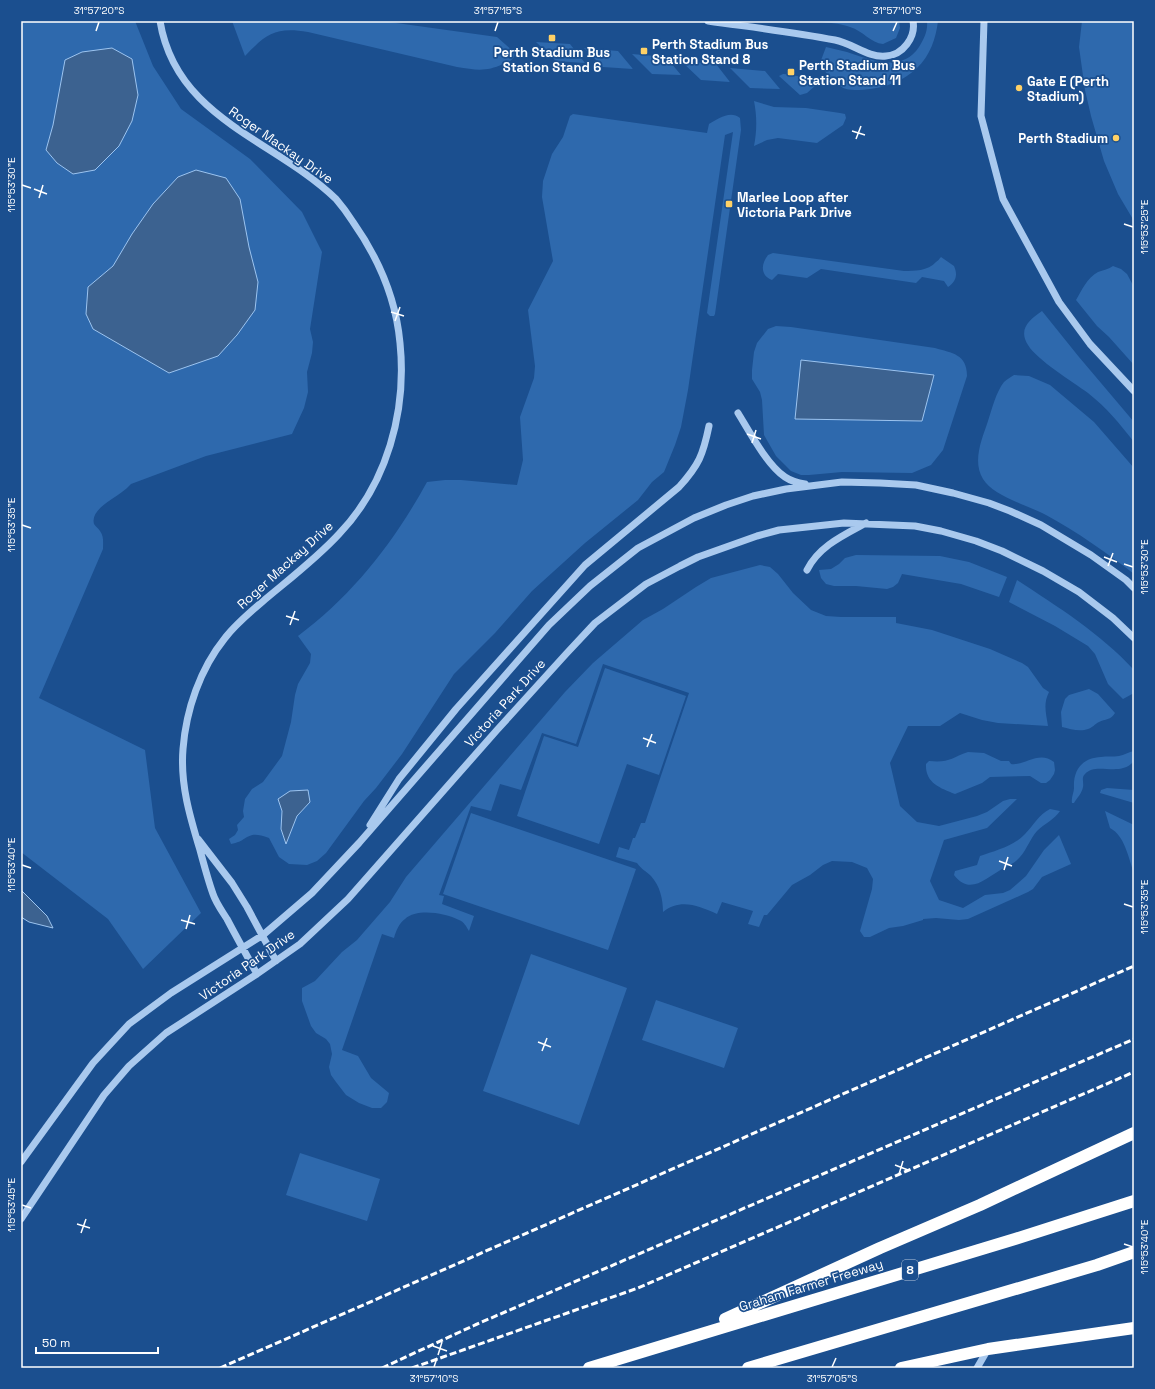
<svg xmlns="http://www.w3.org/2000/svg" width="1155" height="1389" font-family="'Space Grotesk',sans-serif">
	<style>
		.green { fill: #2e69ad }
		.water { fill: #3c6290; stroke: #9cc4f0 }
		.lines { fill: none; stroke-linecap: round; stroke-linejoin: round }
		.minor { stroke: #a9c9ee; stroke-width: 7 }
		.highway { stroke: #fff; stroke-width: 12 }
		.rail { stroke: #fff; stroke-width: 3; stroke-dasharray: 7 3; stroke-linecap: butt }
		.ticks { fill: none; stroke: #fff; stroke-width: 1.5 }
		.poi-dot { fill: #ffd166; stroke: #1b4f8f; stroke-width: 1.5 }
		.labels { text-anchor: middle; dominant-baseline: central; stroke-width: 3.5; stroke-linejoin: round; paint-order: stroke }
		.shield { fill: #1b4f8f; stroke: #bbcadd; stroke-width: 1 }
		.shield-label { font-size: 12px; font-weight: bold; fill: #fff }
		.poi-label { font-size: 13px; font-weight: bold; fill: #fff; stroke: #1b4f8f; text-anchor: start }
		.street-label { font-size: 13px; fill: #fff; stroke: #1b4f8f }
		.neatline { fill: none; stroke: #fff; stroke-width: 1.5 }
		.ticks-label { font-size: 10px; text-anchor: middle; fill: #fff }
	</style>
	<rect width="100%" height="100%" fill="#1b4f8f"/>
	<path class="green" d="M 21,21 L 135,21 L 153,66 L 181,109 L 250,159 L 302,212 L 322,252 L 310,329 L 313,342 L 312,353 L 307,372 L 308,392 L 304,408 L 292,434 L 206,456 L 131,484 C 128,487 125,490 122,492 C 113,499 90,510 94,524 C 96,527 98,528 100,531 C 104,536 103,543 103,549 L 39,698 L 145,750 L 155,828 L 201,913 L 143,969 L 108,919 L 21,852 Z
		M 232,21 L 382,21 L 497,37 L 514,52 L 515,55 C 513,60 509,62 503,64 C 486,72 476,70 457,67 L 308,32 C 276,27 267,33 245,56 Z
		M 816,21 L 899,21 L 900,28 L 896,38 L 883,44 C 871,43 863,31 850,27 C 840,23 827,23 816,21 Z
		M 927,21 L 938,21 C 936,38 930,56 917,68 C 900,84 878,90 855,90 C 850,90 844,89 840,86 C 832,81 824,71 820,63 L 826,47 C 833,49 840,50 847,52 C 871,60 902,73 919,47 C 924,39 928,31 927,21 Z
		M 1082,21 L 1134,21 L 1134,221 L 1118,194 L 1104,161 L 1091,116 L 1085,90 L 1079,47 Z
		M 536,42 L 570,44 L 585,63 L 556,61 Z
		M 584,48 L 618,51 L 633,69 L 603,67 Z
		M 632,54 L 666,57 L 681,75 L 652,74 Z
		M 681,61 L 716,64 L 730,82 L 701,80 Z
		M 730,68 L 765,71 L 780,89 L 750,88 Z
		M 783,74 C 793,74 805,78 815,82 L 816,85 L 807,93 L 800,95 L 779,76 Z
		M 754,101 L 774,107 L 806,108 L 840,113 L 845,114 L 846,118 L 843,125 L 817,143 L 778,138 L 767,140 L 754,146 C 757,130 757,117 754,101 Z
		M 573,114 L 707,133 L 709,124 C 718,119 730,110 740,118 L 741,130 L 715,314 L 714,316 L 710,316 L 707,313 L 733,132 L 725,135 L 688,390 L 681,427 L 675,445 L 664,472 L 652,482 L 638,500 L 585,543 L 532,591 L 495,633 L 454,674 L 402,754 L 376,788 L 364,801 L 326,853 L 317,861 L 307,865 L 289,864 L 279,857 L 269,838 C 246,829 249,841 231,844 L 229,839 L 235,835 L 238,830 L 237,825 L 244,817 L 243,811 L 245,799 L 252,789 L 263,782 L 282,756 L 291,722 L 295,695 L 298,684 L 310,663 L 311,654 L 298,636 C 353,595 394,542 427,482 L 445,480 L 461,480 L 517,485 L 523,460 L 520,417 L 534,378 L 535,366 L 528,310 L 553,261 L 542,197 L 543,181 L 552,154 L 563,137 L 570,116 Z
		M 773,253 L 904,271 C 914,271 928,271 936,262 C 938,261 939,259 941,257 L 954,266 C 958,275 956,282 948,287 L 944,281 L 922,277 L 916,283 L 821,269 L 807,278 L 778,274 L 772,280 C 760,275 761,264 768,255 Z
		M 1113,266 L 1121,269 L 1127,274 L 1134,287 L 1134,365 L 1109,337 L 1097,326 L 1076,300 C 1082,290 1087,278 1098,272 C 1103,270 1109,269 1113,266 Z
		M 1042,311 L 1079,357 L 1134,422 L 1134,442 C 1119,423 1107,408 1088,393 C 1073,382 1037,360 1028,345 C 1018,329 1029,320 1042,311 Z
		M 776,326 L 791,327 L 935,348 C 952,353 967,354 967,376 L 943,450 L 931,465 L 912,473 L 842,472 L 809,475 L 801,475 L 791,471 L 776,456 L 764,435 L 762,400 L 760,392 L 752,379 L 752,370 L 754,352 L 757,343 L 768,329 Z
		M 1014,375 L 1029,376 L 1050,385 L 1094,422 L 1134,468 L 1134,574 C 1106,552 1077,532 1046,515 C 1029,506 993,496 983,479 C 972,461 982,439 988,421 C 992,409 996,392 1004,382 C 1007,379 1011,377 1014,375 Z
		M 856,555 L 940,556 L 969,562 L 1007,577 L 999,597 L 961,584 L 902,574 L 898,583 L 893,587 L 887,589 L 856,586 L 834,586 L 826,584 L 821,578 L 819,570 L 831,569 L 839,564 L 845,558 Z
		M 760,565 L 770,567 L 778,574 L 793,593 L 811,610 L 826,616 L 841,617 L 896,617 L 896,623 L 932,630 L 990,649 L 1022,663 L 1028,667 L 1043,688 L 1049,692 C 1043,704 1046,713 1048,726 L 998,723 L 982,720 L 960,713 L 940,726 L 908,726 L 890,763 L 900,806 L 917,822 L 939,826 L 977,816 L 987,812 L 1003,801 L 1010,799 L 1017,799 L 987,828 L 944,840 L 930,881 L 939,900 L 963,908 L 985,895 L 1003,893 L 1010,890 L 1017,884 L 1026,876 L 1044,850 L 1059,835 L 1071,864 L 1042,877 L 1033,889 L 1028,892 L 968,919 L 959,920 L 936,918 L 923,919 L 923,920 L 903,926 L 889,928 L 870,937 L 864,937 L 860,931 L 872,889 L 873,879 L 867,868 L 852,862 L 832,861 L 823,865 L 810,875 L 792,885 L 767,915 L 764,915 L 759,927 L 748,924 L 753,911 L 722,902 L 717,914 C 698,906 681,898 663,912 C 663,899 660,886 651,876 C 646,871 641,869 637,863 L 616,857 L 619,847 L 629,850 L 633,838 L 635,838 L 641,823 L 645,823 L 689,693 L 603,664 L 576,744 L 542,733 L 521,790 L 500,784 L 491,811 L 471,806 L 439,895 L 444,896 L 442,904 L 474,916 L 469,931 C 466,926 464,922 459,920 C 445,913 417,908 405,919 C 399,923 396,931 394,938 L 382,934 L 342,1050 L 358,1056 L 371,1078 L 389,1093 L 387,1102 L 381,1108 L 372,1108 L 359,1103 L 346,1095 L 336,1082 L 331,1075 L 329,1067 L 332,1054 L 330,1044 L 326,1039 L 316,1033 L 311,1026 L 302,1001 L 302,988 L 315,981 L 342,952 L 357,940 L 390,902 L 406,877 L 565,692 L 593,663 L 643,620 L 663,609 L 696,587 L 711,578 Z
		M 1017,580 C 1058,607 1100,633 1134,670 L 1134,693 L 1123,699 L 1108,684 L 1095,654 L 1088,646 L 1055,626 L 1009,602 Z
		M 605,668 L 686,696 L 659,775 L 627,764 L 599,844 L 517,816 L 544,736 L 578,747 Z
		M 1089,689 L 1098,694 L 1115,713 C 1111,720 1105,719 1099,722 C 1095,724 1092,728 1088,729 C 1080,732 1070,729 1062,727 L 1061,712 L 1065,699 L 1069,695 Z
		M 1134,751 L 1134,761 C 1120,778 1096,761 1085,774 C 1081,778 1084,782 1083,787 C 1082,793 1077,798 1074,803 L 1072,803 C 1071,797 1074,793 1074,788 C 1073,770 1082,758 1101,757 C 1107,756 1113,757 1119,756 C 1124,755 1129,752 1134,751 Z
		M 968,752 L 984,753 L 1001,761 L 1009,761 L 1011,764 C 1025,766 1039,750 1054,762 L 1055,770 L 1054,774 L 1050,780 L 1046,783 L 1041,783 L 1030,776 L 990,777 L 982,783 L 955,794 C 940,788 925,783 926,764 L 929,761 C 949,763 951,758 968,752 Z
		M 1107,788 L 1134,790 L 1134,803 L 1100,793 L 1101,790 Z
		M 1050,809 L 1060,811 C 1055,819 1044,824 1037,831 C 1030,839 1027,849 1020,857 C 1015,863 1009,865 1002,869 C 986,878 970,896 954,875 L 955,871 L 977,865 L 980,856 C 995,851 1014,846 1025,834 C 1034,825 1038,815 1050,809 Z
		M 1105,811 L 1134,825 L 1134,873 C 1128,857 1125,836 1110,828 Z
		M 471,813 L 636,869 L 608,950 L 443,894 Z
		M 531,954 L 627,988 L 579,1125 L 483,1091 Z
		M 656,1000 L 738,1028 L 724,1068 L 642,1040 Z
		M 300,1153 L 380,1179 L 367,1221 L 286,1195 Z"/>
	<path class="water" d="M 112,48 L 132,59 L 138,95 L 132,121 L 119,146 L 95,170 L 73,174 L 57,163 L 46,150 L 53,125 L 65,60 L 82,52 Z
		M 196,170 L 226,178 L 240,199 L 249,247 L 258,282 L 255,310 L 237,335 L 218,356 L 169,373 L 93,329 L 86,314 L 88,287 L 113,266 L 132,234 L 153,204 L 178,177 Z
		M 801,360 L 934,375 L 922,421 L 795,419 Z
		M 308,790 L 310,802 L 297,816 L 286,844 L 281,829 L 282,811 L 278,799 L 290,791 Z
		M 21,890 L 47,916 L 53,928 L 29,922 L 21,917 Z"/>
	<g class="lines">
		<path class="minor" d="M 160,21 C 176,119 274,139 336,199 C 342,206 348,214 353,222 C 379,259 396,299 400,343 C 407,411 387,484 339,534 C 316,559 288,580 262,602 C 249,613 235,625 225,638 C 200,669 186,710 183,749 C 180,784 190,817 200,850 C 204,865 208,880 213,894 C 216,903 222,911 227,919 C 237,938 247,956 257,974
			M 708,21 C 750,27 793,32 835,40 C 852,43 868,58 886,56 C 903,55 916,37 913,21
			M 984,21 L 981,116 L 1003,199 L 1059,302 L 1090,344 L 1134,391
			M 738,413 C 749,431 767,465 785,477 C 791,481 798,483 805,484
			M 807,570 C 819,546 844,535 866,523
			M 370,825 L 399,779 L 456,709 L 585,565 L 679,487 C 699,465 703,455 709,426
			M 198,839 L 232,883 L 247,907 L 276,961
			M 21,1162 L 93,1063 L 129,1024 L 171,993 L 263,935 L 312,893 L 359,843 L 549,625 L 590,586 L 638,548 L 694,518 L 726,505 L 753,496 L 786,489 L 842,482 L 880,483 L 916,485 L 953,493 L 989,503 L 1010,511 L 1041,525 L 1091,555 L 1126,580 L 1134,588
			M 21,1219 L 104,1095 L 129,1066 L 166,1033 L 257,974 L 300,944 L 348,899 L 497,730 L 566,654 L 595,623 L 646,584 L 680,566 L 698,557 L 757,536 L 779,530 L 844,523 L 915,526 L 941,531 L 976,541 L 1002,551 L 1043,571 L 1079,592 L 1113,618 L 1134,638
			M 977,1368 L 988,1349"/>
		<path class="highway" d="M 725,1319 L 880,1248 L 980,1205 L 1134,1133
			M 589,1368 L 1015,1239 L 1134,1201
			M 748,1368 L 1097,1265 L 1134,1252
			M 901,1368 L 988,1349 L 1134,1328"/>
		<path class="rail" d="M 220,1368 L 1134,966
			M 382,1368 L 475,1325 L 1134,1039
			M 412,1368 L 638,1288 L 1134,1072"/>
	</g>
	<path class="ticks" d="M 96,31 L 99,22M 495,31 L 498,22M 893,31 L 897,22M 852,131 L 865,135M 856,139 L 861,126M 22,185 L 31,188M 34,189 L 47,194M 39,198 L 43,185M 1124,224 L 1133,227M 391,312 L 404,316M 395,321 L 400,307M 747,434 L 761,439M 752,443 L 756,430M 22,525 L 31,528M 1104,557 L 1117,562M 1124,564 L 1133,567M 1108,566 L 1113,553M 286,616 L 299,620M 290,625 L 295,611M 643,738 L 656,743M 647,747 L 652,734M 999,861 L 1012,866M 22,865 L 31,868M 1004,870 L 1008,857M 1124,904 L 1133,907M 181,920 L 195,924M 186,929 L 190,915M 538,1042 L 551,1047M 542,1051 L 547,1038M 895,1165 L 908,1170M 899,1174 L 903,1161M 22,1205 L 31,1208M 77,1224 L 90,1228M 81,1233 L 86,1219M 1124,1244 L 1133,1247M 433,1346 L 447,1351M 438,1355 L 442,1342M 434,1367 L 437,1358M 832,1367 L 836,1358"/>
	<g class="poi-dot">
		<rect x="548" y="34" width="8" height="8" rx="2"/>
		<rect x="640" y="47" width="8" height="8" rx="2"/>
		<rect x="787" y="68" width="8" height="8" rx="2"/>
		<circle cx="1019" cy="88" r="4"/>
		<circle cx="1116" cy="138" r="4"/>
		<rect x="725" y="200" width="8" height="8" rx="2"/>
	</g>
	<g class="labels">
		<rect class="shield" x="902" y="1260" width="16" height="20" rx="3"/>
		<g class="shield-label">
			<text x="910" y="1270">8</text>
		</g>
		<g class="poi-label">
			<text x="652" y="44">Perth Stadium Bus<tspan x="652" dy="15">Station Stand 8</tspan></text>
			<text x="552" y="52" text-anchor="middle">Perth Stadium Bus<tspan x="552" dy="15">Station Stand 6</tspan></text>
			<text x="799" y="65">Perth Stadium Bus<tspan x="799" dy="15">Station Stand 11</tspan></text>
			<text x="1027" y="81">Gate E (Perth<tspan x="1027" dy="15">Stadium)</tspan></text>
			<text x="1108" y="138" text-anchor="end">Perth Stadium</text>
			<text x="737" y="197">Marlee Loop after<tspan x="737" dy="15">Victoria Park Drive</tspan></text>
		</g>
		<g class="street-label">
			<text transform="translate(281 145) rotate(35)">Roger Mackay Drive</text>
			<text transform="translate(285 565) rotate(-42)">Roger Mackay Drive</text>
			<text transform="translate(505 703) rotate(-48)">Victoria Park Drive</text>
			<text transform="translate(247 965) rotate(-35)">Victoria Park Drive</text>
			<text transform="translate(811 1285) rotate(-17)">Graham Farmer Freeway</text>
		</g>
	</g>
	<rect width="1155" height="1389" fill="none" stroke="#1b4f8f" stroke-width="44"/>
	<path d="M36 1347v6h122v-6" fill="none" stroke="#ffffff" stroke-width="2"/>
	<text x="42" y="1347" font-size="12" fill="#ffffff" stroke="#1b4f8f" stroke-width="3" paint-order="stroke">50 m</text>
	<rect x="22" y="22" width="1111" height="1345" class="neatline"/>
	<g class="ticks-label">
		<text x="99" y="14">31°57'20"S</text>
		<text x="498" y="14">31°57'15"S</text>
		<text x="897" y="14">31°57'10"S</text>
		<text transform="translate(11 185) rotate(-90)" y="4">115°53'30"E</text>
		<text transform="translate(1144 227) rotate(-90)" y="4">115°53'25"E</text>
		<text transform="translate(11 525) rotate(-90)" y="4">115°53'35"E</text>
		<text transform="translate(1144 567) rotate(-90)" y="4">115°53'30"E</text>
		<text transform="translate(11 865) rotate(-90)" y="4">115°53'40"E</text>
		<text transform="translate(1144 907) rotate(-90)" y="4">115°53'35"E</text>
		<text transform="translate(11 1205) rotate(-90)" y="4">115°53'45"E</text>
		<text transform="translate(1144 1247) rotate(-90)" y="4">115°53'40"E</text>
		<text x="434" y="1382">31°57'10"S</text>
		<text x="832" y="1382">31°57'05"S</text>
	</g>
</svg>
